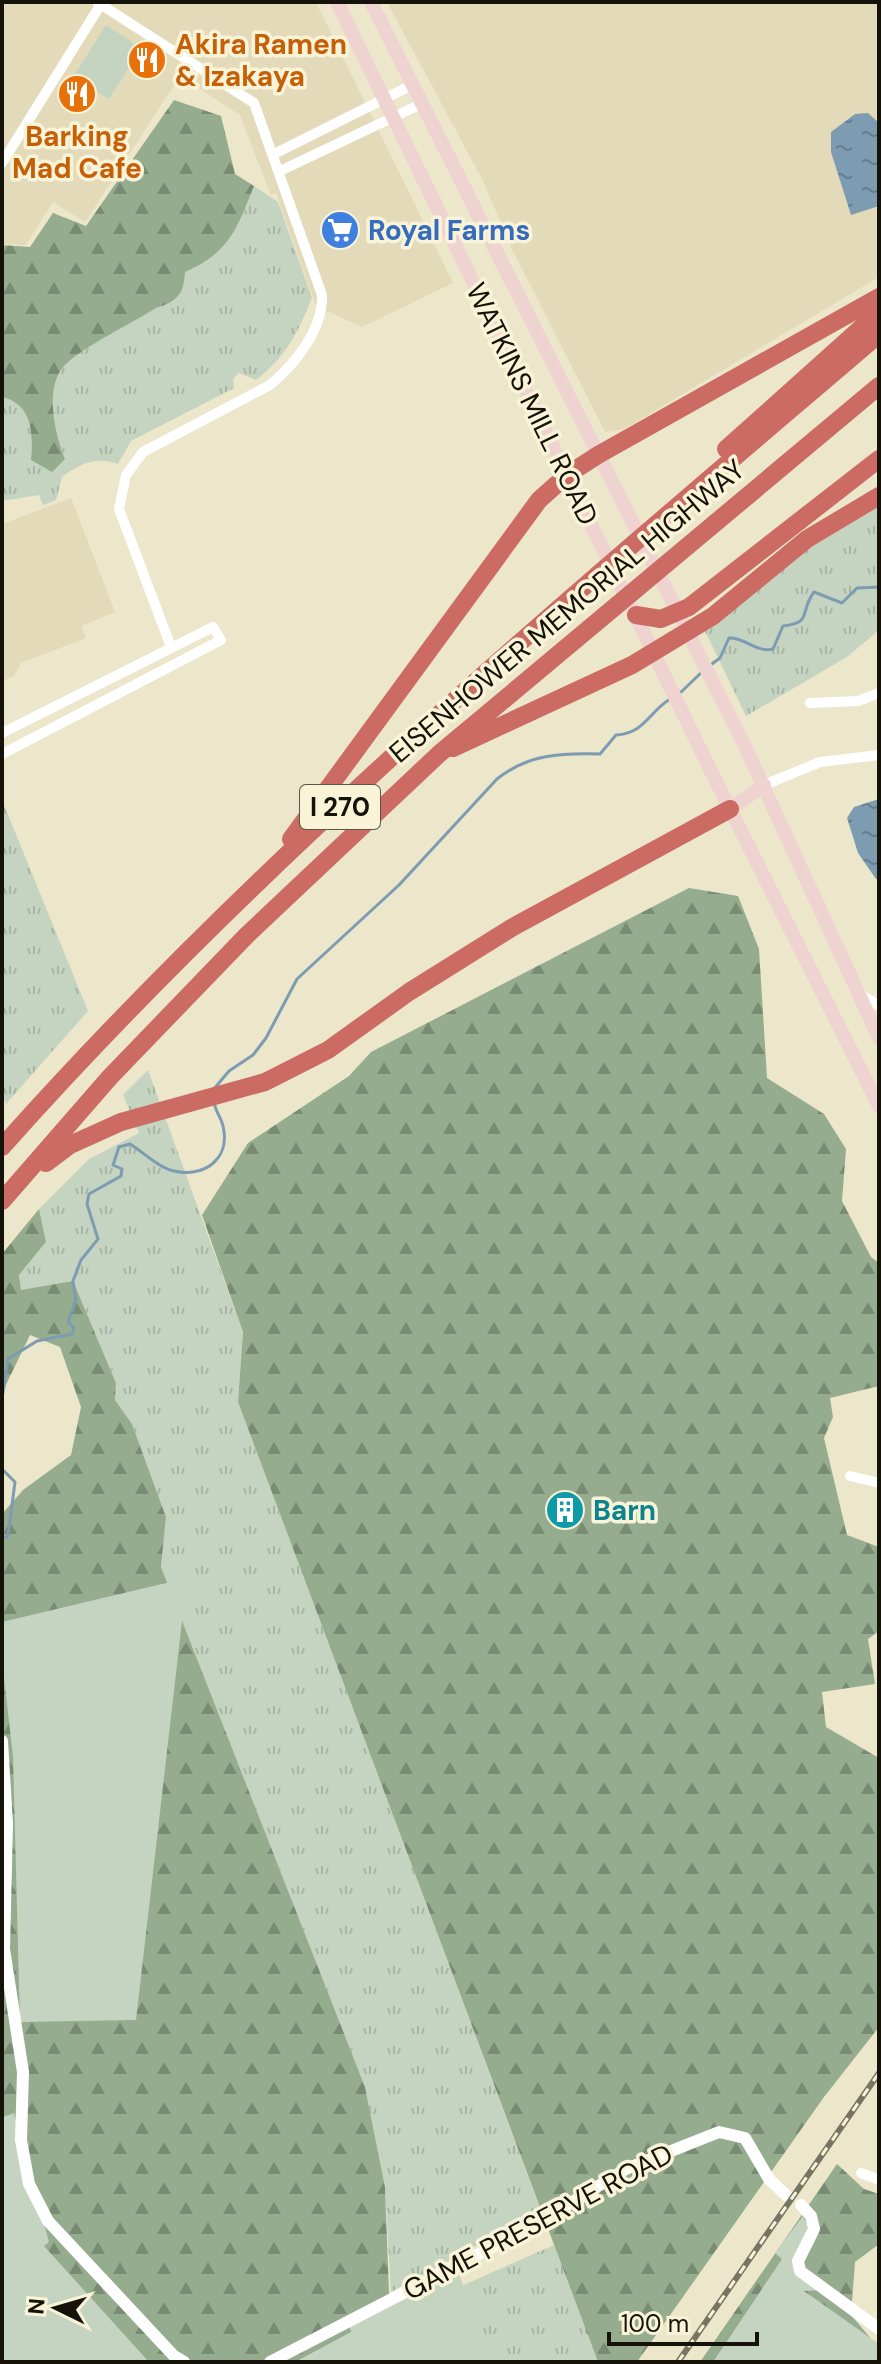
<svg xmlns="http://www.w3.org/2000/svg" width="881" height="2364" font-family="'DM Sans',sans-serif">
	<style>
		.built { fill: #e2dab8 }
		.grass { fill: url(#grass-tufts) }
		.forest { fill: url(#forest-firs) }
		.park { fill: #c5d4c1 }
		.water { fill: url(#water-ripples) }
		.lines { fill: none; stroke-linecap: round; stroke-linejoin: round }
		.stream { stroke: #7d9cb2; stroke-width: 3 }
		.minor { stroke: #fff; stroke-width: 10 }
		.tertiary { stroke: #fff; stroke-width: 12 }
		.secondary { stroke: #efd3d0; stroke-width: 14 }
		.motorway { stroke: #cb6b63; stroke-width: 18 }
		.rail-casing { stroke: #787463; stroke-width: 6 }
		.rail { stroke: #f9f3d8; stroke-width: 3; stroke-dasharray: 9; stroke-linecap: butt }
		.labels { text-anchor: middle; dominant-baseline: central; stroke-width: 7; stroke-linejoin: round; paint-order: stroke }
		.shield { fill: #f9f3d8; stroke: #595647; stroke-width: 2 }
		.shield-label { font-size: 26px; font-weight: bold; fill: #151309 }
		.food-label { font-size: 28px; font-weight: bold; fill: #c56008; stroke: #f9f3d8; text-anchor: start }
		.shop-label { font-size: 28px; font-weight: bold; fill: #366cbe; stroke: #f9f3d8; text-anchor: start }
		.street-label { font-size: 28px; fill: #151309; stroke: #f9f3d8 }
		.culture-label { font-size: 28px; font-weight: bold; fill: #0d838f; stroke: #f9f3d8; text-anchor: start }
	</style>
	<defs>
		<pattern id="grass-tufts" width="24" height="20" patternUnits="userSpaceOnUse" patternTransform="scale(2)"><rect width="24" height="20" fill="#c5d4c1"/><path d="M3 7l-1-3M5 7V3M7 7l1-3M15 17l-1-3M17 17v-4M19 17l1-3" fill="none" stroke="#a8b5a4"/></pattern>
		<pattern id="forest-firs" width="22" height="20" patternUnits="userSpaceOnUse" patternTransform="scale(2)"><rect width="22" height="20" fill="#95ac8f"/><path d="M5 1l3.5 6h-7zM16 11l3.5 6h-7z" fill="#788b73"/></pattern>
		<pattern id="water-ripples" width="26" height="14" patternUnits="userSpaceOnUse" patternTransform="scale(2)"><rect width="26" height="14" fill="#7d9cb2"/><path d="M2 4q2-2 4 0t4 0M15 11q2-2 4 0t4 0" fill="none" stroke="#657e8f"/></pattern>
	</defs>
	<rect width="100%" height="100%" fill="#ece6cb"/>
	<path class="built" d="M 2,2 L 316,2 L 453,283 L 362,327 L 316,306 L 276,193 L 271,195 L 240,115 L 180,76 L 85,222 L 53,202 L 26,245 L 2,244 Z
		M 387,2 L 879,2 L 879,277 L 624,429 L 605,432 L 512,249 L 483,181 Z
		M 71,498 L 115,612 L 81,626 L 86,638 L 21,663 L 14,676 L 2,681 L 2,524 Z"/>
	<path class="grass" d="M 254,186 L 278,202 L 312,298 C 298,332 286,357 256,380 L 239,373 L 233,379 L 234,388 L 131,441 L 118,464 C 95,456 81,463 62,477 L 56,500 L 43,505 L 39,495 L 2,501 L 2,397 C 33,404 33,435 31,460 L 65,459 C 55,434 43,386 66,364 C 88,343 129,325 156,308 C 177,302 184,294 185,272 C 229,253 237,229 254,186 Z
		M 879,502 L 879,630 L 847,657 L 746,716 L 704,629 L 803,548 Z
		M 2,800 L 88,1011 L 6,1104 L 2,1093 Z
		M 148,1070 L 243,1332 L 238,1402 L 541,2211 L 391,2292 L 385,2187 L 365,2087 L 161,1567 L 166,1517 L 132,1424 L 115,1400 L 116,1383 L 73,1281 L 21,1291 L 19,1275 L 46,1242 L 39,1209 L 89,1159 L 139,1133 L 123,1095 Z
		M 554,2245 L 598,2362 L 488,2362 L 459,2287 Z"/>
	<path class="forest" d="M 174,100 L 221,116 L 235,174 L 254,186 C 237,229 229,253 185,272 C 184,294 177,302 156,308 C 131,324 86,345 66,364 C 43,386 55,434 65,459 L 52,472 L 31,460 C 33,435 33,404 2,397 L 2,245 L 30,247 L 53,213 L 86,226 Z
		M 689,888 L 738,896 L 759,949 L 767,1078 L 824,1114 L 846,1149 L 842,1201 L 871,1257 L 879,1263 L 879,1386 L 830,1398 L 833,1417 L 824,1438 L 847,1535 L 879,1547 L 879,1631 L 868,1639 L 875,1684 L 822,1692 L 826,1727 L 879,1758 L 879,2027 L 824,2097 L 637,2362 L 598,2362 L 238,1402 L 243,1332 L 202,1215 L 248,1143 L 349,1076 L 371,1052 Z
		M 39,1209 L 46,1242 L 19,1275 L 21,1290 L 73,1281 L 116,1383 L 115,1400 L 132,1424 L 166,1517 L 161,1567 L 365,2087 L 385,2187 L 390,2319 L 397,2362 L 2,2362 L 2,1514 L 23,1490 L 71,1455 L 81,1407 L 60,1347 L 30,1335 L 2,1393 L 2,1254 Z
		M 837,2164 L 864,2189 L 879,2194 L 879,2244 L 855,2262 L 851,2315 L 879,2348 L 879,2362 L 700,2362 Z"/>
	<path class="park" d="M 106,25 L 141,48 L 109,99 L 73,77 Z
		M 187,1578 L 136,2020 L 20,2022 L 13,1756 L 2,1661 L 2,1622 Z
		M 2,2113 L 3,2117 L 14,2113 L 49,2242 L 44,2246 L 149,2362 L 2,2362 Z
		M 803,2216 L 808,2226 L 798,2264 L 829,2290 L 804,2291 L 879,2344 L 879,2362 L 713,2362 L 782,2259 L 775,2253 Z
		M 457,2269 L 493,2362 L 295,2362 L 351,2332 L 349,2324 Z"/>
	<path class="water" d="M 868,113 L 879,123 L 879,206 L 851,215 L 831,152 L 831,132 L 855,114 Z
		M 879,799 L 879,879 L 876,879 L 858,853 L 847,818 L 854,807 Z"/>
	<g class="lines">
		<path class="stream" d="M 709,666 L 720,658 L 729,638 C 745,637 756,653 773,649 L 783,626 C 813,623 799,612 814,592 L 842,603 L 857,588 L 879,587
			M 680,693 L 703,671
			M 213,1090 L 229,1071 L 253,1055 L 266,1038 L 297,979 L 399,885 L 497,779 C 528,754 561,753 600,754 L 616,735 C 645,733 648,713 670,699
			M 2,1399 L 8,1359 L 37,1341 L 72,1334 L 74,1328 L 68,1322 L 76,1300 L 73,1281 L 81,1260 L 98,1239 L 87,1204 L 89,1194 L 121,1176 L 122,1169 L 113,1165 L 119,1147 L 130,1144 C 143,1152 159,1168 174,1171 C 204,1178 231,1159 223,1126 C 221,1117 215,1111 214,1102
			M 2,1469 L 15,1482 L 8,1536 L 2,1539"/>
		<path class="minor" d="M 97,2 L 254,103 L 322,295 C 323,330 295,364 270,385 L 143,452 L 126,475 L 119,509 L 171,647
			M 274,154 L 412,85
			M 2,163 L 101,4
			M 280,171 L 421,104
			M 810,703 L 858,701 L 879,693
			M 2,733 L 213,627 L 221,640 L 2,754
			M 764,785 L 820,762 L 879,755
			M 860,994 L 879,1006
			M 850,1476 L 879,1483
			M 861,2173 L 879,2180"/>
		<path class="tertiary" d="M 2,1741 L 7,1824 L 4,1949 L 23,2072 L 21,2140 L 29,2184 L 48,2221 L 174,2356 L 184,2362
			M 801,2205 L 811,2216 L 814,2229 L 798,2261 L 800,2271 L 879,2329
			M 270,2362 L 533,2226 L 626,2169 L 719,2132 L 745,2138 L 769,2179 L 787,2196"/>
		<path class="secondary" d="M 337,2 L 709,767 L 879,1106
			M 371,2 L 744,744 L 879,1038
			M 730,809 L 764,785"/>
		<path class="motorway" d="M 726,449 L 879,312
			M 636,615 L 661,619 L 689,607 L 879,459
			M 453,748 L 632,665 L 713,616 L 807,539 L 879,496
			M 291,839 L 539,500 L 567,475 L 598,455 L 879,297
			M 2,1147 C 267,849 576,593 879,334
			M 46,1163 L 70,1145 L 121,1122 L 265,1082 L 328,1050 L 409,992 L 513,927 L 730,809
			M 2,1201 L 110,1077 L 247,935 L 439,754 L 879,386"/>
		<defs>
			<path id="rail" d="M 678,2362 L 879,2073"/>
		</defs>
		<use href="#rail" class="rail-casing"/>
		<use href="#rail" class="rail"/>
	</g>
	<defs>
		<symbol id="restaurant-disc" viewBox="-11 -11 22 22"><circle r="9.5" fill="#e8710a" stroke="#f9f3d8"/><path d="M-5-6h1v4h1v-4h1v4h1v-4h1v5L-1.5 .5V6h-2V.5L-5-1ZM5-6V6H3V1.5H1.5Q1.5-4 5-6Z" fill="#fff"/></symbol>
		<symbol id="supermarket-disc" viewBox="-11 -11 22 22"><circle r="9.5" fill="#3f7fe0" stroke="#f9f3d8"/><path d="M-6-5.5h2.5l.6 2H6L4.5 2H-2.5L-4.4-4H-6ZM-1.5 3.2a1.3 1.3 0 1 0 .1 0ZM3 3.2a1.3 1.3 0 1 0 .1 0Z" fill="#fff"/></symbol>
		<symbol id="building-disc" viewBox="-11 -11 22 22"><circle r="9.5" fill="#0f9aa8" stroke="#f9f3d8"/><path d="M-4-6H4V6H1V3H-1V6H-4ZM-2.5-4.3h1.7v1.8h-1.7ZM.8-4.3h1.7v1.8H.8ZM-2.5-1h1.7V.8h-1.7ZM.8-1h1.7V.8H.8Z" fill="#fff"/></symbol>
	</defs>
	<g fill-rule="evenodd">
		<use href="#restaurant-disc" x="125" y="38" width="44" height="44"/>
		<use href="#restaurant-disc" x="55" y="72" width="44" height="44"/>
		<use href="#supermarket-disc" x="318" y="208" width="44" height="44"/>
		<use href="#building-disc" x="543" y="1488" width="44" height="44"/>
	</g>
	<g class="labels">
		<rect class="shield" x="300" y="785" width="80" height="44" rx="6"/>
		<g class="shield-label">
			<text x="340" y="807">I 270</text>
		</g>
		<g class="food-label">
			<text x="175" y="44">Akira Ramen<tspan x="175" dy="32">&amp; Izakaya</tspan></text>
			<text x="77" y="136" text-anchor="middle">Barking<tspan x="77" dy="32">Mad Cafe</tspan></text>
		</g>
		<g class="shop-label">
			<text x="368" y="230">Royal Farms</text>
		</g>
		<g class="street-label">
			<text transform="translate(532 404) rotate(64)">WATKINS MILL ROAD</text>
			<text transform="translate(567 611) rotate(-40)">EISENHOWER MEMORIAL HIGHWAY</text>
			<text transform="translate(538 2222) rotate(-28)">GAME PRESERVE ROAD</text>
		</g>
		<g class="culture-label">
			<text x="593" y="1510">Barn</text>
		</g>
	</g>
	<rect width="881" height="2364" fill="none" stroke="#151309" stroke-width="8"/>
	<g transform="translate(56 2308) rotate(275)" stroke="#f9f3d8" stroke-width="6" paint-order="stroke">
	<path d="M0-6L14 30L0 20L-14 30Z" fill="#151309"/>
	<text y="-12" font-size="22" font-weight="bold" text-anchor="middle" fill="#151309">N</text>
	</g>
	<path d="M609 2332v12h148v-12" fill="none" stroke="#151309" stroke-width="4"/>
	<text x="621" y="2332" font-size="24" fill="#151309" stroke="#f9f3d8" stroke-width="6" paint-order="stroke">100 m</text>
</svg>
